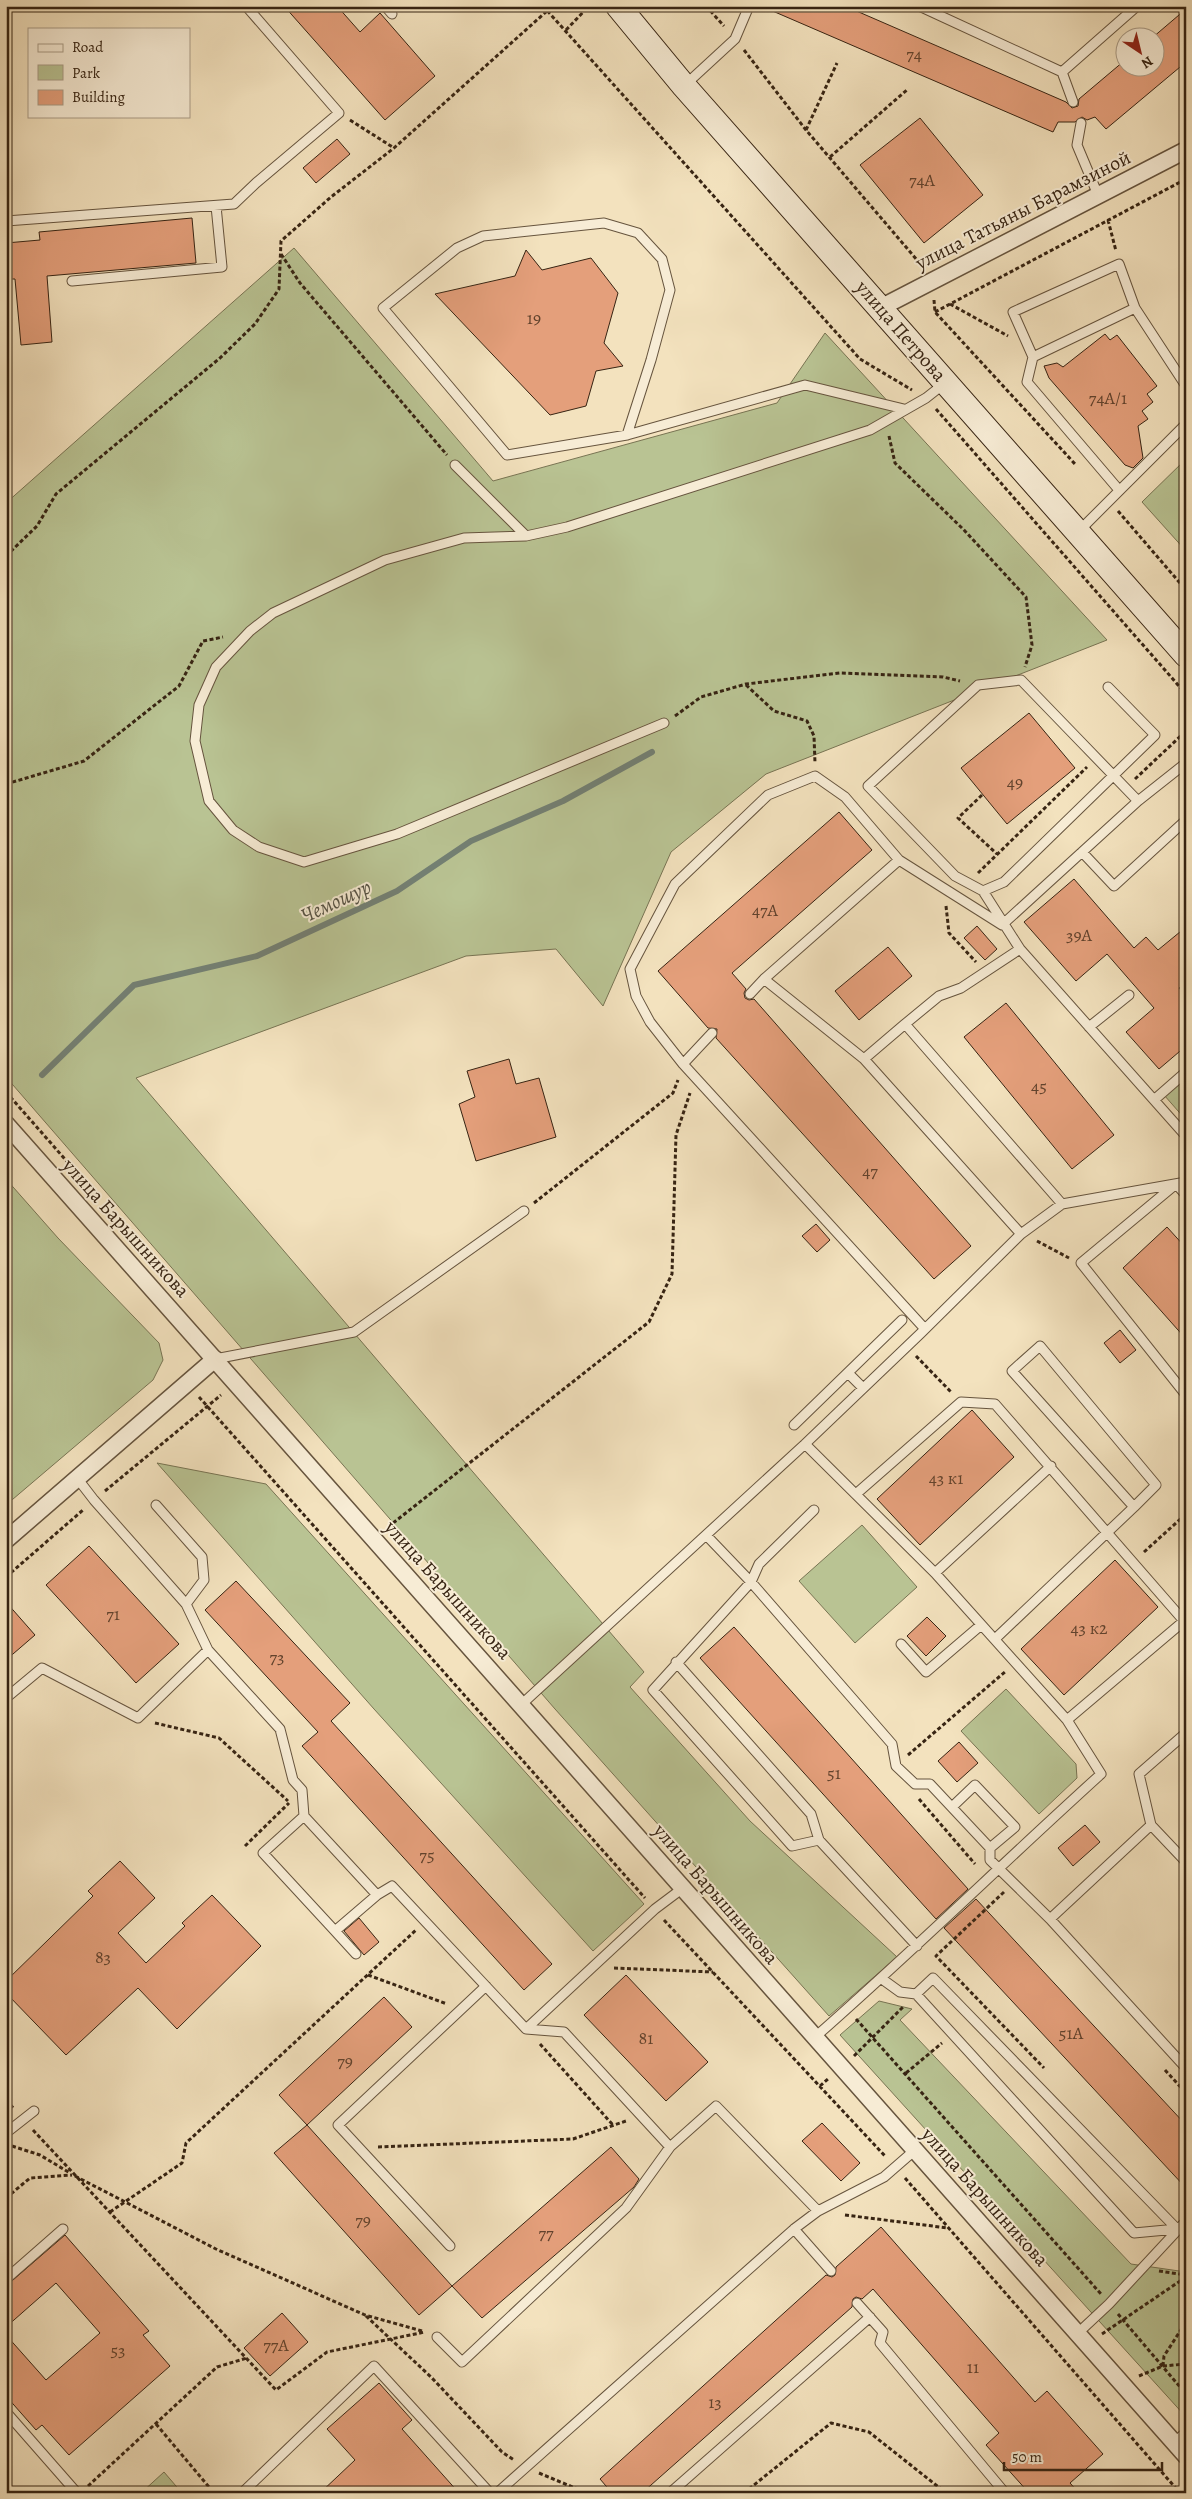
<svg xmlns="http://www.w3.org/2000/svg" width="1192" height="2499" font-family="Alegreya,serif">
	<style>
		.green { fill: #b9c393; stroke: #787453 }
		.lines { fill: none; stroke-linecap: round; stroke-linejoin: round }
		.stream { stroke: #738074; stroke-width: 6 }
		.building { fill: #e49f7b; stroke: #372413 }
		.lane-casing { stroke: #66543e; stroke-width: 11 }
		.street-casing { stroke: #66543e; stroke-width: 19 }
		.secondary-casing { stroke: #372413; stroke-width: 26 }
		.path { stroke: #372413; stroke-width: 3; stroke-dasharray: 4 2.5; stroke-linecap: butt }
		.lane { stroke: #f7ecd5; stroke-width: 9 }
		.street { stroke: #f7ecd5; stroke-width: 16 }
		.secondary { stroke: #f7ecd5; stroke-width: 24 }
		.labels { text-anchor: middle; dominant-baseline: central; stroke-width: 4; stroke-linejoin: round; paint-order: stroke }
		.number-label { font-size: 18px; fill: #62432d }
		.street-label { font-size: 20px; fill: #372413; stroke: #f7ecd5 }
		.water-label { font-size: 21px; font-style: italic; fill: #555244; stroke: #f7ecd5 }
	</style>
	<rect width="100%" height="100%" fill="#f3e2be"/>
	<filter id="stains"><feTurbulence type="fractalNoise" baseFrequency=".004" numOctaves="4"/><feColorMatrix values="0 0 0 0 .2 0 0 0 0 .09 0 0 0 0 .02 0 0 0 .5 -.17"/></filter>
	<radialGradient id="worn" r=".72"><stop offset=".6" stop-color="#630" stop-opacity="0"/><stop offset="1" stop-color="#630" stop-opacity=".3"/></radialGradient>
	<path class="green" d="M 294,248 L 493,481 L 777,403 L 825,333 L 1107,640 L 766,774 L 671,852 L 603,1006 L 556,949 L 466,956 L 136,1078 L 644,1672 L 630,1687 L 750,1821 L 897,1957 L 829,2016 L 555,1709 L 6,1077 L 6,503 Z
		M 1186,459 L 1186,551 L 1142,502 Z
		M 1186,1076 L 1186,1120 L 1164,1095 Z
		M 6,1179 L 58,1238 L 159,1343 L 163,1360 L 153,1380 L 6,1505 Z
		M 157,1463 L 266,1484 L 644,1904 L 593,1951 L 374,1709 Z
		M 862,1525 L 917,1587 L 855,1643 L 799,1581 Z
		M 1006,1689 L 1076,1764 L 1077,1778 L 1039,1814 L 961,1731 Z
		M 879,2001 L 912,2009 L 900,2020 L 1131,2264 L 1186,2272 L 1186,2417 L 840,2035 Z
		M 164,2472 L 182,2493 L 141,2493 Z"/>
	<g class="lines">
		<path class="stream" d="M 42,1075 L 134,985 L 257,956 L 397,891 L 471,841 L 563,801 L 652,752"/>
	</g>
	<path class="building" d="M 284,6 L 337,6 L 360,32 L 380,13 L 435,76 L 385,120 Z
		M 761,6 L 845,6 L 1066,102 L 1072,108 L 1078,106 L 1079,99 L 1124,61 L 1124,68 L 1154,68 L 1154,38 L 1152,38 L 1186,9 L 1186,62 L 1106,129 L 1095,117 L 1087,120 L 1082,117 L 1075,122 L 1058,122 L 1053,132 Z
		M 920,118 L 983,195 L 924,243 L 860,165 Z
		M 337,139 L 350,154 L 316,183 L 303,168 Z
		M 192,218 L 196,263 L 47,276 L 52,342 L 21,345 L 15,279 L 6,279 L 6,243 L 40,240 L 39,232 Z
		M 526,250 L 542,270 L 591,258 L 618,293 L 604,343 L 623,366 L 596,371 L 586,406 L 550,415 L 435,294 L 515,276 Z
		M 1105,334 L 1110,340 L 1117,335 L 1157,386 L 1147,394 L 1153,402 L 1142,411 L 1148,419 L 1138,426 L 1143,458 L 1133,468 L 1125,465 L 1049,378 L 1044,366 L 1057,363 L 1063,367 Z
		M 1029,713 L 1075,768 L 1007,824 L 961,768 Z
		M 839,812 L 872,850 L 732,973 L 746,989 L 744,993 L 745,998 L 749,1000 L 754,999 L 971,1246 L 934,1279 L 716,1038 L 717,1029 L 708,1028 L 658,971 Z
		M 1074,879 L 1134,948 L 1146,937 L 1158,950 L 1186,927 L 1186,982 L 1179,988 L 1186,996 L 1186,1046 L 1159,1069 L 1126,1032 L 1154,1008 L 1107,954 L 1076,981 L 1024,922 Z
		M 977,926 L 997,949 L 985,960 L 964,938 Z
		M 888,947 L 912,976 L 859,1020 L 835,991 Z
		M 1006,1003 L 1114,1135 L 1072,1169 L 964,1037 Z
		M 509,1059 L 516,1084 L 539,1078 L 556,1137 L 476,1161 L 459,1104 L 475,1097 L 467,1071 Z
		M 816,1224 L 830,1240 L 817,1252 L 802,1236 Z
		M 1167,1227 L 1186,1248 L 1186,1339 L 1123,1268 Z
		M 1120,1330 L 1136,1350 L 1120,1363 L 1104,1343 Z
		M 972,1410 L 1014,1457 L 920,1545 L 877,1499 Z
		M 89,1546 L 179,1644 L 136,1683 L 46,1585 Z
		M 1115,1560 L 1158,1607 L 1064,1695 L 1021,1649 Z
		M 236,1581 L 350,1703 L 331,1721 L 552,1964 L 524,1990 L 302,1746 L 318,1732 L 205,1610 Z
		M 6,1602 L 35,1635 L 6,1660 Z
		M 927,1617 L 946,1636 L 926,1656 L 907,1636 Z
		M 734,1627 L 968,1889 L 936,1919 L 700,1658 Z
		M 959,1742 L 978,1763 L 957,1782 L 938,1761 Z
		M 1085,1825 L 1100,1842 L 1073,1866 L 1058,1848 Z
		M 120,1861 L 155,1898 L 118,1933 L 146,1963 L 185,1926 L 182,1923 L 212,1895 L 261,1946 L 177,2029 L 138,1988 L 66,2055 L 6,1993 L 6,1981 L 93,1896 L 88,1891 Z
		M 976,1899 L 1186,2125 L 1186,2188 L 944,1928 Z
		M 359,1918 L 379,1942 L 364,1955 L 344,1931 Z
		M 626,1975 L 708,2062 L 666,2101 L 584,2015 Z
		M 384,1997 L 412,2027 L 307,2125 L 279,2095 Z
		M 822,2123 L 860,2163 L 841,2181 L 802,2141 Z
		M 307,2125 L 452,2286 L 419,2315 L 274,2153 Z
		M 611,2147 L 639,2179 L 634,2187 L 482,2318 L 452,2286 Z
		M 881,2227 L 1035,2402 L 1047,2391 L 1103,2454 L 1070,2483 L 1079,2493 L 1029,2493 L 986,2445 L 999,2433 L 873,2289 L 862,2299 L 856,2297 L 853,2299 L 852,2307 L 642,2493 L 612,2493 L 600,2479 L 826,2275 L 832,2277 L 835,2275 L 836,2267 Z
		M 65,2235 L 149,2331 L 143,2335 L 170,2366 L 69,2455 L 42,2425 L 36,2430 L 6,2396 L 6,2335 L 46,2380 L 100,2333 L 56,2283 L 6,2327 L 6,2286 Z
		M 282,2313 L 308,2342 L 270,2376 L 244,2348 Z
		M 379,2383 L 412,2420 L 402,2429 L 459,2493 L 320,2493 L 355,2460 L 327,2429 Z"/>
	<g class="lines">
		<defs>
			<path id="lane" d="M 385,6 L 392,14
				M 919,6 L 1062,72
				M 684,86 L 735,39 L 749,6
				M 1073,102 L 1062,72 L 1137,6
				M 1081,123 L 1077,145 L 1098,195
				M 6,221 L 234,204 L 256,183 L 339,113 L 246,6
				M 72,281 L 222,267 L 216,206
				M 1033,357 L 1013,312 L 1119,264 L 1135,308
				M 627,435 L 651,360 L 670,290 L 662,259 L 638,233 L 604,223 L 483,236 L 457,248 L 383,308 L 507,455 L 627,435 L 805,385 L 904,409
				M 455,465 L 526,536 L 567,527 L 870,430 L 926,398 L 945,383
				M 1119,490 L 1027,382 L 1033,357 L 1135,308 L 1186,386
				M 1078,532 L 1186,424
				M 526,536 L 464,538 L 385,560 L 273,613 L 250,631 L 216,667 L 199,705 L 195,741 L 209,801 L 233,830 L 259,847 L 304,862 L 397,834 L 664,723
				M 1108,687 L 1155,735 L 1004,882 L 983,891 L 955,876 L 868,786 L 978,685 L 1021,680 C 1060,720 1099,761 1138,801
				M 1082,852 L 1114,886 L 1186,820
				M 899,860 L 845,797 L 815,776 L 768,795 L 675,884 L 630,969 L 636,996 L 650,1022 L 683,1064 L 925,1329
				M 983,891 L 1020,949 L 1186,1136
				M 1002,925 L 1138,801 L 1186,763
				M 764,979 L 864,1059 L 1021,1234
				M 750,994 L 764,979 L 899,860 L 1002,925
				M 905,1024 L 939,996 L 961,988 L 1020,949
				M 1089,1027 L 1129,995
				M 864,1059 L 905,1024 L 1062,1204
				M 683,1064 L 712,1033
				M 1154,1100 L 1186,1072
				M 1186,1195 L 1176,1184 L 1081,1263 L 1186,1395
				M 215,1359 L 354,1332 L 524,1211
				M 848,1373 L 863,1388
				M 794,1425 L 902,1320
				M 805,1444 L 935,1573 L 1067,1720 L 1101,1774 C 1005,1861 912,1952 814,2038
				M 77,1478 L 94,1500 L 186,1604 L 208,1650 L 280,1729 L 293,1780 L 302,1790 L 304,1816 L 377,1895 L 392,1886 L 526,2029 L 655,1909 L 683,1888
				M 856,1494 L 961,1402 L 995,1404 L 1184,1621 L 1067,1720
				M 156,1505 L 202,1557 L 204,1580 L 186,1604
				M 814,1510 L 759,1564 L 751,1582 L 653,1690 L 792,1846 L 819,1840 L 917,1946
				M 706,1535 L 751,1582 L 892,1744 L 896,1766 L 915,1784 L 930,1784 L 990,1848 L 990,1860 L 1050,1919 L 1186,2068
				M 935,1573 L 1051,1466
				M 995,1639 L 1134,1507 L 1156,1485 L 1040,1346 L 1012,1371 L 1134,1507
				M 901,1644 L 926,1672 L 981,1625
				M 676,1662 L 811,1814 L 819,1840
				M 6,1698 L 42,1668 L 138,1718 L 208,1650
				M 522,1704 L 805,1444 L 921,1333 L 1021,1234 L 1062,1204 L 1186,1182
				M 952,1807 L 975,1785 L 1015,1827 L 990,1848
				M 304,1816 L 263,1853 L 335,1931 L 377,1895
				M 1151,1825 L 1186,1862
				M 1050,1919 L 1151,1825 L 1139,1774 L 1186,1733
				M 335,1931 L 356,1954
				M 882,1979 L 900,1992 L 916,1994 L 1134,2233 L 1177,2229
				M 916,1994 L 933,1978 L 1177,2229
				M 526,2029 L 564,2032 L 670,2147 L 716,2106 L 818,2211
				M 6,2133 L 34,2111
				M 794,2229 L 831,2271
				M 450,2246 L 338,2125 L 486,1986
				M 6,2279 L 63,2229
				M 857,2303 L 883,2332 L 880,2343 L 1005,2493
				M 1078,2333 L 1109,2304 L 1186,2221
				M 437,2337 L 462,2362 L 626,2208 L 670,2147
				M 6,2412 L 77,2493
				M 1174,2443 L 1186,2432
				M 242,2493 L 374,2366 L 490,2493
				M 497,2493 L 794,2229 L 818,2211 L 884,2177 L 915,2150
				M 670,2493 L 870,2317"/>
			<path id="street" d="M 880,308 L 1186,150
				M 6,1124 L 1186,2456
				M 6,1540 L 215,1359"/>
			<path id="secondary" d="M 618,6 L 684,86 L 1186,655"/>
		</defs>
		<use href="#lane" class="lane-casing"/>
		<use href="#street" class="street-casing"/>
		<use href="#secondary" class="secondary-casing"/>
		<path class="path" d="M 543,6 L 860,359 L 912,390
			M 706,6 L 724,26
			M 566,30 L 589,6
			M 744,50 L 806,130 L 923,267
			M 350,120 L 394,148
			M 806,130 L 837,63
			M 830,157 L 908,89
			M 1108,220 L 1116,251
			M 281,254 L 300,283 L 447,455
			M 934,300 L 935,312 L 1075,464
			M 950,304 L 1008,336
			M 935,312 L 1186,179
			M 936,409 L 1186,694
			M 889,436 L 895,463 L 964,530 L 1026,597 L 1032,645 L 1025,667
			M 1118,511 L 1186,590
			M 6,556 L 37,526 L 56,494 L 220,358 L 255,324 L 279,289 L 281,241 L 331,197 L 394,148 L 547,11
			M 746,685 L 774,711 L 807,721 L 814,736 L 815,763
			M 675,716 L 701,697 L 746,684 L 840,673 L 943,677 L 960,681
			M 1135,779 L 1186,731
			M 6,784 L 84,761 L 179,686 L 203,641 L 223,637
			M 982,795 L 958,818 L 997,854
			M 978,873 L 1087,767
			M 946,906 L 949,933 L 976,962
			M 6,1092 L 85,1182
			M 534,1203 L 673,1093 L 678,1080
			M 1037,1241 L 1069,1258
			M 916,1356 L 952,1393
			M 199,1397 L 645,1898
			M 105,1491 L 221,1395
			M 388,1527 L 649,1322 L 672,1274 L 676,1135 L 690,1093
			M 1144,1552 L 1186,1514
			M 6,1577 L 83,1510
			M 155,1723 L 219,1738 L 288,1801
			M 908,1755 L 1006,1671
			M 919,1799 L 975,1864
			M 245,1846 L 289,1803
			M 1004,1892 L 936,1956 L 1044,2068
			M 664,1920 L 885,2156
			M 614,1968 L 713,1972
			M 368,1975 L 447,2004
			M 856,2019 L 1101,2294
			M 540,2044 L 613,2125
			M 854,2056 L 903,2007
			M 1165,2070 L 1186,2093
			M 906,2073 L 942,2043
			M 820,2086 L 829,2078
			M 6,2100 L 14,2109
			M 33,2130 L 276,2390 L 327,2352 L 425,2332
			M 12,2146 L 40,2155 L 70,2173
			M 378,2147 L 573,2139 L 626,2121
			M 75,2176 L 216,2249 L 365,2315 L 422,2331
			M 905,2178 L 1180,2493
			M 6,2198 L 30,2178 L 72,2175
			M 110,2212 L 182,2163 L 186,2143 L 416,1930
			M 845,2215 L 948,2228
			M 1159,2271 L 1186,2275
			M 1118,2314 L 1186,2394
			M 366,2316 L 431,2377 L 502,2452 L 514,2460
			M 1102,2334 L 1186,2277
			M 1163,2366 L 1164,2356 L 1186,2322
			M 1139,2376 L 1163,2366 L 1186,2364
			M 156,2424 L 214,2493
			M 539,2473 L 587,2493
			M 88,2486 L 217,2367 L 247,2358
			M 744,2493 L 831,2423 L 869,2432 L 946,2493"/>
		<use href="#lane" class="lane"/>
		<use href="#street" class="street"/>
		<use href="#secondary" class="secondary"/>
	</g>
	<g class="labels">
		<g class="number-label">
			<text x="914" y="54">74</text>
			<text x="922" y="180">74А</text>
			<text x="534" y="318">19</text>
			<text x="1108" y="398">74А/1</text>
			<text x="1015" y="782">49</text>
			<text x="765" y="910">47А</text>
			<text x="1079" y="935">39А</text>
			<text x="1039" y="1086">45</text>
			<text x="870" y="1171">47</text>
			<text x="946" y="1478">43 к1</text>
			<text x="113" y="1614">71</text>
			<text x="1089" y="1628">43 к2</text>
			<text x="277" y="1657">73</text>
			<text x="834" y="1773">51</text>
			<text x="427" y="1855">75</text>
			<text x="103" y="1957">83</text>
			<text x="1071" y="2033">51А</text>
			<text x="646" y="2038">81</text>
			<text x="345" y="2061">79</text>
			<text x="363" y="2220">79</text>
			<text x="546" y="2233">77</text>
			<text x="276" y="2345">77А</text>
			<text x="118" y="2350">53</text>
			<text x="973" y="2367">11</text>
			<text x="715" y="2402">13</text>
		</g>
		<g class="street-label">
			<text transform="translate(1023 210) rotate(-27)">улица Татьяны Барамзиной</text>
			<text transform="translate(901 331) rotate(49)">улица Петрова</text>
			<text transform="translate(126 1228) rotate(48)">улица Барышникова</text>
			<text transform="translate(448 1590) rotate(48)">улица Барышникова</text>
			<text transform="translate(716 1894) rotate(49)">улица Барышникова</text>
			<text transform="translate(985 2197) rotate(48)">улица Барышникова</text>
		</g>
		<g class="water-label">
			<text transform="translate(336 901) rotate(-25)">Чемошур</text>
		</g>
	</g>
	<rect width="1192" height="2499" fill="none" stroke="#f3e2be" stroke-width="25"/>
	<rect x="8" y="8" width="1177" height="2484" fill="none" stroke="#372413" stroke-width="2.5"/>
	<rect x="12" y="12" width="1167" height="2474" fill="none" stroke="#372413"/>
	<rect x="28" y="28" width="162" height="90" fill="#f7ecd5" stroke="#aa9c87"/>
	<rect x="38" y="44" width="25" height="8" fill="#f7ecd5" stroke="#aa9c87"/>
	<text x="72" y="52" font-size="15" fill="#372413">Road</text>
	<rect x="38" y="65" width="25" height="15" fill="#b9c393" stroke="#aa9c87"/>
	<text x="72" y="78" font-size="15" fill="#372413">Park</text>
	<rect x="38" y="90" width="25" height="15" fill="#e49f7b" stroke="#aa9c87"/>
	<text x="72" y="102" font-size="15" fill="#372413">Building</text>
	<g transform="translate(1140 52) rotate(145)"><circle r="24" fill="#f7ecd5" stroke="#aa9c87"/>
	<path d="M0-4L9 19L0 12L-9 19Z" fill="#8f2418"/>
	<text y="-8" font-size="14" font-weight="bold" text-anchor="middle" fill="#372413">N</text>
	</g>
	<path d="M1004 2462v8h158v-8" fill="none" stroke="#372413" stroke-width="2.5"/>
	<text x="1012" y="2462" font-size="15" fill="#372413" stroke="#f7ecd5" stroke-width="4" paint-order="stroke">50 m</text>
	<rect width="100%" height="100%" filter="url(#stains)"/>
	<rect width="100%" height="100%" fill="url(#worn)"/>
</svg>
